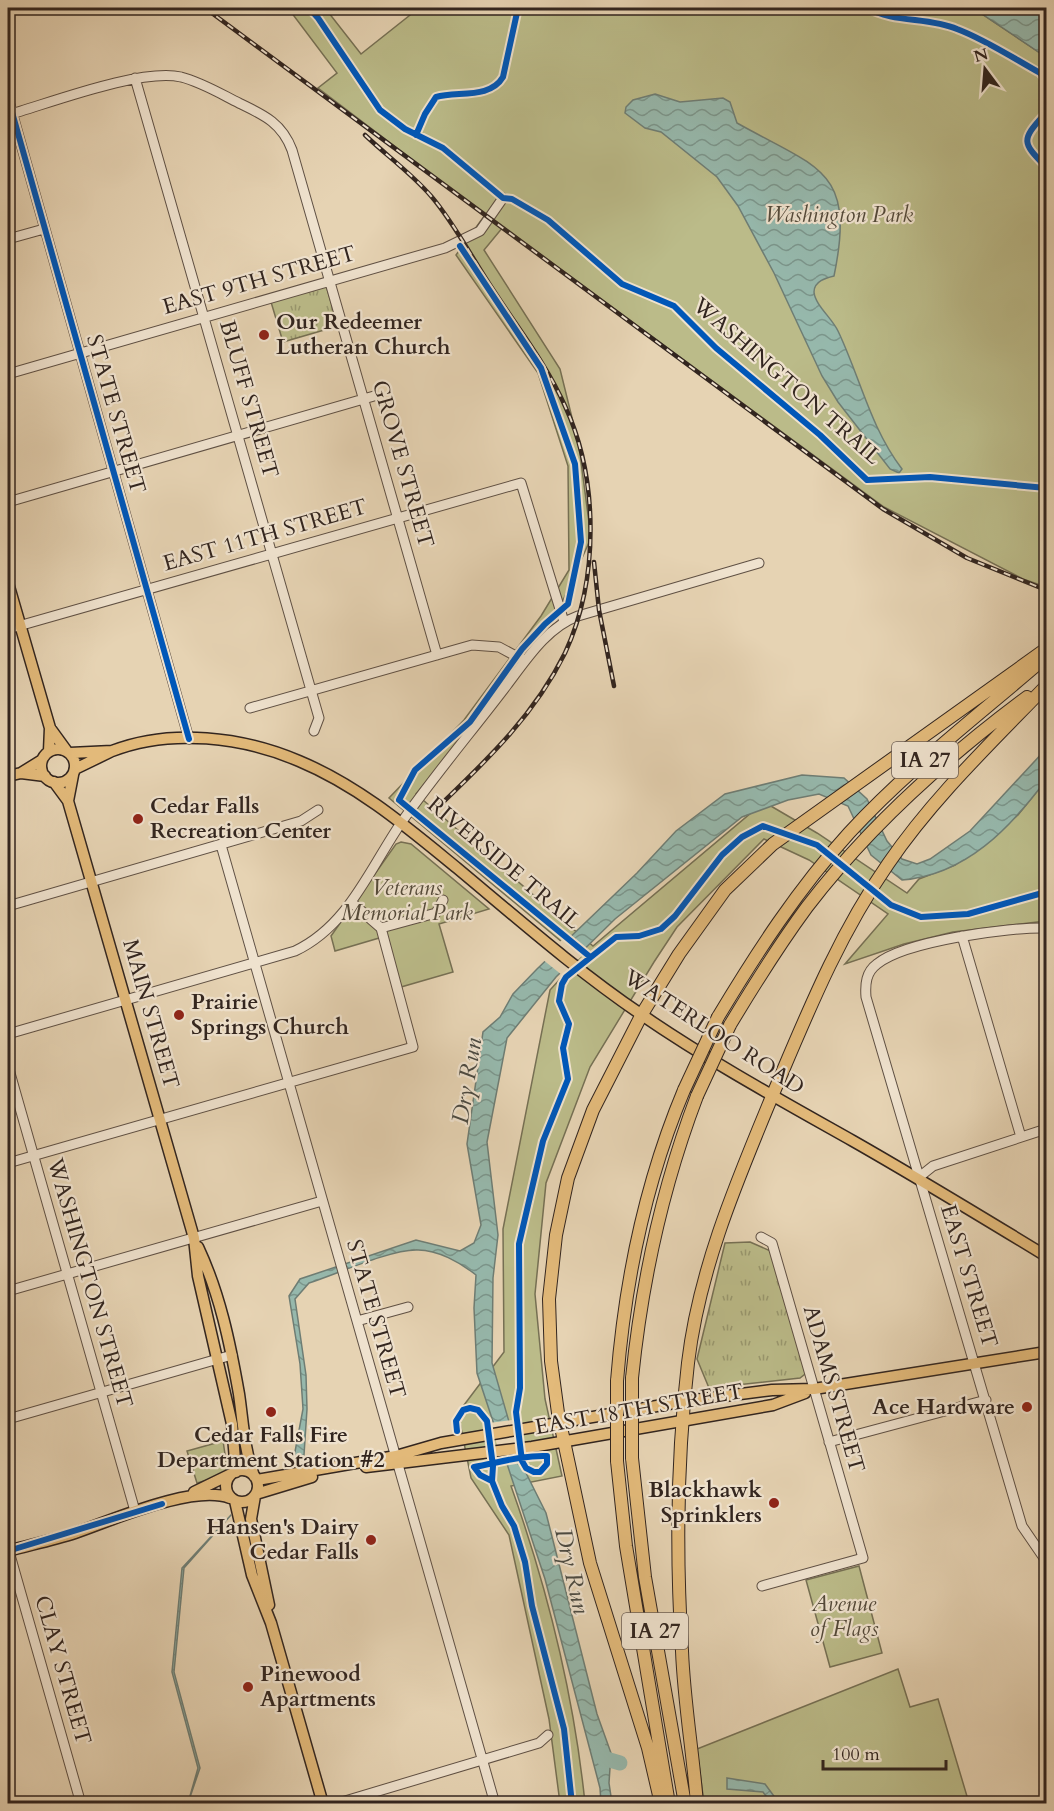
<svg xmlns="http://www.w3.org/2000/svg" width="1054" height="1811" font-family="Cardo,serif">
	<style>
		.grass { fill: url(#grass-tufts); stroke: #767054; stroke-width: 1.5 }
		.park { fill: #bbbb89; stroke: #767054; stroke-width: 1.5 }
		.water { fill: url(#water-waves); stroke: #6e7d74; stroke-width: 1.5 }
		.pier { fill: #e6d3b3 }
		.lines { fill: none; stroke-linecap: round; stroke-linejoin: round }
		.river { stroke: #96b8ac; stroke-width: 15 }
		.minor-casing { stroke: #5f5044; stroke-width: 11 }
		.major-casing { stroke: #32251f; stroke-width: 13 }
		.highway-casing { stroke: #32251f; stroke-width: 14 }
		.minor { stroke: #efe2ce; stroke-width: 9 }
		.major { stroke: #e3ba7a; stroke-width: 10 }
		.highway { stroke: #e3ba7a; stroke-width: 12 }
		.rail-casing { stroke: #32251f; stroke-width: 4.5 }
		.rail { stroke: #efe2ce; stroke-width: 2; stroke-dasharray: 7; stroke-linecap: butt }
		.highway-bridge-casing { stroke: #32251f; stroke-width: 14; stroke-linecap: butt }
		.highway-bridge { stroke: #e3ba7a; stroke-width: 12 }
		.cycleway-casing { stroke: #efe2ce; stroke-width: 10 }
		.cycleway { stroke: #0057b8; stroke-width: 6 }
		.poi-dot { fill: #8f2418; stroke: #efe2ce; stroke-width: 2 }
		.labels { text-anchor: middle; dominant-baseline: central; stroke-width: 4.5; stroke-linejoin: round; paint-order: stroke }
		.shield { fill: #efe2ce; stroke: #6b5e54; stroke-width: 1.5 }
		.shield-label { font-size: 21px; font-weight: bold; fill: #32251f }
		.park-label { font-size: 22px; font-style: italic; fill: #544a3a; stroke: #efe2ce }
		.street-label { font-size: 22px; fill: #32251f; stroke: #efe2ce }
		.poi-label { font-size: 22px; font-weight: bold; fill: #32251f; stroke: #efe2ce; text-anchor: start }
		.water-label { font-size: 24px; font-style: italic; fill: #4b4a42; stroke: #efe2ce }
	</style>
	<defs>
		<pattern id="grass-tufts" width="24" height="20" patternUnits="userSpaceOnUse" patternTransform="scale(1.5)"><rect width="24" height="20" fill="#bbbb89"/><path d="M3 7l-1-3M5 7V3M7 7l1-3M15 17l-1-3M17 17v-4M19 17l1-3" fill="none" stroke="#99986f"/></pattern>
		<pattern id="water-waves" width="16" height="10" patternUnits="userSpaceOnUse" patternTransform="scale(1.5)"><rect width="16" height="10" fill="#96b8ac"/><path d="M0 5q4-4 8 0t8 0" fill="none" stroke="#7b958b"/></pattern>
	</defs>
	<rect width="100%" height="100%" fill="#e6d3b3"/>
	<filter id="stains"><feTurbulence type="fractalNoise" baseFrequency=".00333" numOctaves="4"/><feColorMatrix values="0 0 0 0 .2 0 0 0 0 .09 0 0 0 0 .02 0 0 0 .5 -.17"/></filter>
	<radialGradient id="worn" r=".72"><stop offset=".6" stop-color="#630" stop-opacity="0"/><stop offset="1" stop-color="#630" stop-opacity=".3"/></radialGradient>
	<path class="grass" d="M 326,285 L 338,326 L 283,342 L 271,302 Z
		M 750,1242 L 775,1253 L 809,1371 L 800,1378 L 709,1388 L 697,1359 L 725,1243 Z"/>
	<path class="park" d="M 288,8 L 325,8 L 361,54 L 419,8 L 973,8 L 1046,57 L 1046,587 L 1023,579 L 884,507 L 503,227 L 484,250 L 560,369 L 579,446 L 591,538 L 547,636 L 416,794 L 593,946 L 764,802 L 817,833 L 907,893 L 919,879 L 955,865 L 1018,815 L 1046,780 L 1046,921 L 953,932 L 904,944 L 845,964 L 888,914 L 809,860 L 764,839 L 677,927 L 654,962 L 590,1067 L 546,1183 L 535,1294 L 545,1399 L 562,1476 L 511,1486 C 547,1587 574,1697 585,1803 L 560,1803 L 549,1719 L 509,1535 L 471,1478 L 458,1413 L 504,1352 L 503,1229 L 550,990 L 580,957 L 389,798 L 464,720 L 541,616 L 569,570 L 568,466 L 538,373 L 456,255 L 485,215 L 318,88 L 337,73 Z
		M 401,842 L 411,844 L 489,909 L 439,924 L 453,972 L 401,987 L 386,936 L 335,951 L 331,936 L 396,844 Z
		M 223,1441 L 228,1474 L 197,1483 L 187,1451 Z
		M 859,1566 L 882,1653 L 830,1667 L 806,1580 Z
		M 898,1669 L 910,1707 L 938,1699 L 969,1803 L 704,1803 L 697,1749 Z"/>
	<path class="water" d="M 973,8 L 1046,8 L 1046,57 Z
		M 655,94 L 680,102 L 723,98 L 730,102 L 737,123 C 819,169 856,169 834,276 C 826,278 814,281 814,292 C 815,305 832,318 838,331 C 860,377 870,427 902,469 L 899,473 L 890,469 L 838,402 L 822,376 L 774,273 L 738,206 L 717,177 L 661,132 L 645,128 L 625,113 L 626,107 L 633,100 Z
		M 1046,749 L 1046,780 C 1010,828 966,875 902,880 L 871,855 L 848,806 L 819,794 L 788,800 L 742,817 L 615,919 L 556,977 L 507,1038 L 487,1142 L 498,1235 L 493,1278 L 492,1363 L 521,1463 L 546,1513 L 597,1714 L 611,1753 L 609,1783 L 612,1803 L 601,1803 L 600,1788 L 545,1579 L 477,1373 L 474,1308 L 476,1275 C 461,1263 437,1249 416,1250 C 389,1250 337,1274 309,1283 L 295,1299 L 306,1375 L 307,1409 L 304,1455 L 294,1457 L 303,1409 L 300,1364 L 289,1296 L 300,1279 L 416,1240 L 460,1251 L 474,1243 L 481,1225 L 467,1144 L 483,1032 L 500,1017 L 513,994 L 537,969 L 637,873 L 676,831 L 725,794 L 802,775 L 844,778 L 867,799 L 887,841 L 902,859 L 917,864 L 930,859 L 970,831 Z
		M 231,1515 L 184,1568 L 174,1672 L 200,1768 L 188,1803 L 198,1768 L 172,1672 L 182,1568 Z
		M 727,1778 L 765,1784 L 779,1803 L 771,1803 L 763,1792 L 727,1789 Z"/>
	<path class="pier" d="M 566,936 L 586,952 L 562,975 L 542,959 Z
		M 512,1420 L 523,1461 L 504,1463 L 489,1423 Z"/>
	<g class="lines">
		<path class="river" d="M 598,1747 L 603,1758 L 620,1763"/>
		<defs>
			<path id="minor" d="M 135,78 L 319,718 L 314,731
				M 8,98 L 189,739
				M 8,115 C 50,103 141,68 181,77 C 201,82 221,94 239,103 C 264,115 282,123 292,150 L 437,655
				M 8,239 L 44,229
				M 8,374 L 445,248 L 480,231 L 503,198
				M 8,502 L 374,396
				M 8,629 L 521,483 L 564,622
				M 250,708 L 472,645 L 499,647 L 525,661
				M 221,845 L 495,1804
				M 8,906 L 301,821 L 318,810
				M 381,928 L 436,913 L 443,900
				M 1046,928 C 1009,927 905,941 877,964 C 866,972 865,984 866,997 L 1022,1526 L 1046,1561
				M 962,936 L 1021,1137
				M 8,1034 L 295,951 C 348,926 369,870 401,823 C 434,776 472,731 507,685 C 526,660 547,627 578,616 L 759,563
				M 8,1066 L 135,1511
				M 8,1163 L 413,1047 L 381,928 L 351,902
				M 918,1178 L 933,1166 L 1046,1129
				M 761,1237 L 772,1243 L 863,1558 L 762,1586
				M 8,1291 L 322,1201
				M 357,1321 L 408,1307
				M 8,1419 L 232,1355
				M 829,1442 L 986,1400
				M 8,1548 L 81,1804
				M 335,1804 L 539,1743 L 548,1735"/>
			<path id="major" d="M 8,583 L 50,728
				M41 766a17 17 0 1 1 34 0a17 17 0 1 1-34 0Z
				M 49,751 L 50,728 L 66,750
				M 112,751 C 171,728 243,737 299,761 C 359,786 408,828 457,868 C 517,918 577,971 642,1015 C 709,1061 782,1101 853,1141 C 918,1178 982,1217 1046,1256
				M 70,753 L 112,751 L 75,769
				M 42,760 L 21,773 L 45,776
				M 8,776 L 21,773
				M 54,782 L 68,801 L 73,775
				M 68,801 L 194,1238 L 198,1276 L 232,1424 L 236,1472
				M 198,1247 C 220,1294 230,1343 239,1394 C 243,1421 244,1449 254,1476
				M 366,1467 L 532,1447 L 773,1405 L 805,1393
				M226 1486a16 16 0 1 1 32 0a16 16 0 1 1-32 0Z
				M 257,1480 L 396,1456 L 441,1443 L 686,1401 L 772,1390 L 814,1389 L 1046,1352
				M 194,1492 L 231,1474
				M 256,1494 L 312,1477
				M 255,1496 L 251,1519 L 269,1605
				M 235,1501 L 252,1575 L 271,1623 L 323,1804
				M 8,1551 C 30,1545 53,1540 75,1533 C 113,1520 193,1484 230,1498"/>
			<path id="highway" d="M 718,1017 C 757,952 798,889 849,833 C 907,770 975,718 1039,663
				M 730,1025 C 754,985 779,945 807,907 C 869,826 945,758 1027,697
				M 632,1378 C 642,1280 662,1188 697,1096
				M 617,1381 C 625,1280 645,1183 684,1090
				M 632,1458 L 645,1577 L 685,1804
				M 617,1461 L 626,1546 L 669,1804
				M 661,1804 L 648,1748 L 590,1563 L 558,1413 L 551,1361 L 549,1299 L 556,1235 L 568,1178 L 593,1110 L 642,1014 L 679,954 L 725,890 L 773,844 L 1046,649
				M 697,1804 C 693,1753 684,1702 682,1651 C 676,1556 677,1457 688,1363 C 699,1269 737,1181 773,1094 C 807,1014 838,936 888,864 C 933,798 991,743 1046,686"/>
		</defs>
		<use href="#minor" class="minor-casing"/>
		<use href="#major" class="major-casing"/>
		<use href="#highway" class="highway-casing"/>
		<use href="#minor" class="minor"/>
		<use href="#major" class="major"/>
		<use href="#highway" class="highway"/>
		<defs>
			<path id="rail" d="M 205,8 L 883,509 L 967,558 L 1046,590
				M 365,135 C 387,156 411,173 431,196 C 455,224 473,260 494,291 C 518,328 547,365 565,406 C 599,479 599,580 565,653 C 534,716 486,761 436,809
				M 594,562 L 599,610 L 614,686"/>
		</defs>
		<use href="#rail" class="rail-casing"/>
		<use href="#rail" class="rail"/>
		<defs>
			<path id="highway-bridge" d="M 684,1090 L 718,1017
				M 697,1096 L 730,1025
				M 632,1378 L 632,1458
				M 617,1381 L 617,1461"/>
		</defs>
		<use href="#highway-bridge" class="highway-bridge-casing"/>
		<use href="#highway-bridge" class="highway-bridge"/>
		<defs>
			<path id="cycleway" d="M 309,8 L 318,18 L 380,110 L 405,129 L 443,148 L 503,198 L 512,199 L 548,220 L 622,284 L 674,306 L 716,348 L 820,435 L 867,480 L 930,477 L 1046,488
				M 867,8 C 894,23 928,17 957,29 C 986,40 1013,58 1040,73 L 1045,79 L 1044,115 C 1020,141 1023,143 1046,167
				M 8,98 L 189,739
				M 416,135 L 425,114 L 436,97 C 458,91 490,99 503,77 L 518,8
				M 460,246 L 541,368 L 575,464 L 581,542 L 568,604 L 545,624 L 522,649 L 470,722 L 415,770 L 399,800 L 589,956
				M 457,1431 L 456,1421 L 463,1410 L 470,1408 L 478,1410 L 487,1421 L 493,1466 L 492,1481 L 502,1506 L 514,1526 L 525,1562 L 532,1606 L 564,1729 L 572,1804
				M 492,1481 L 480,1475 L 474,1467 C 497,1463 523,1455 547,1456 L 547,1464 L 540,1472 L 534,1472 L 526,1468 L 522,1461 L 516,1412 L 520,1388 L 519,1244 L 543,1141 L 568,1079 L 563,1048 L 569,1024 L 559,1001 L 562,984 L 566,977 L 616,937 L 639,936 L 661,929 L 675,916 L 722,855 L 742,837 L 763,826 L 817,845 L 891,905 L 921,917 L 968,914 L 1046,892
				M 8,1551 L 162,1504"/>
		</defs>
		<use href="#cycleway" class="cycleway-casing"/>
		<use href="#cycleway" class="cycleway"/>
	</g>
	<g class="poi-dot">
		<circle cx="264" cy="335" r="6"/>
		<circle cx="138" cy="819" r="6"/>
		<circle cx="179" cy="1015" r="6"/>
		<circle cx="1027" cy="1407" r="6"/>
		<circle cx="271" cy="1412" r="6"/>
		<circle cx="774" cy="1503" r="6"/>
		<circle cx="371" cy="1540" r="6"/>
		<circle cx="248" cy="1687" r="6"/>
	</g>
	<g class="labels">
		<g class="shield">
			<rect x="892" y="742" width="66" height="36" rx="4.5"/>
			<rect x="622" y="1613" width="66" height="36" rx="4.5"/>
		</g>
		<g class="shield-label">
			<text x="925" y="760">IA 27</text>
			<text x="655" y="1631">IA 27</text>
		</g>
		<g class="park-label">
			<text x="839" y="215">Washington Park</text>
			<text x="407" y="888">Veterans<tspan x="407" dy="25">Memorial Park</tspan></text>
			<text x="844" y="1604">Avenue<tspan x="844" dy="25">of Flags</tspan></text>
		</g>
		<g class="street-label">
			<text transform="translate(259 280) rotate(-16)">EAST 9TH STREET</text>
			<text transform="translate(787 381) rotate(41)">WASHINGTON TRAIL</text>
			<text transform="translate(249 399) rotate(74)">BLUFF STREET</text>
			<text transform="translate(116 414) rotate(74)">STATE STREET</text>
			<text transform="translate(403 464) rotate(74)">GROVE STREET</text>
			<text transform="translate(265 535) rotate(-16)">EAST 11TH STREET</text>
			<text transform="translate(504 863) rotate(40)">RIVERSIDE TRAIL</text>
			<text transform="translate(151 1014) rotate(74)">MAIN STREET</text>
			<text transform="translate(714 1032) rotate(33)">WATERLOO ROAD</text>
			<text transform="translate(969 1276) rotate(73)">EAST STREET</text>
			<text transform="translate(90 1283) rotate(74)">WASHINGTON STREET</text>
			<text transform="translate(376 1319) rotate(74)">STATE STREET</text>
			<text transform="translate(834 1389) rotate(74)">ADAMS STREET</text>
			<text transform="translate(639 1409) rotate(-10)">EAST 18TH STREET</text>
			<text transform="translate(63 1670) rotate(74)">CLAY STREET</text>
		</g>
		<g class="poi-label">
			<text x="276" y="322">Our Redeemer<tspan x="276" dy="25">Lutheran Church</tspan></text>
			<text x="150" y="806">Cedar Falls<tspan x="150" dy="25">Recreation Center</tspan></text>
			<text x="191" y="1002">Prairie<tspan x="191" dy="25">Springs Church</tspan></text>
			<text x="1015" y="1407" text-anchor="end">Ace Hardware</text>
			<text x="271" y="1435" text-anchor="middle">Cedar Falls Fire<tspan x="271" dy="25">Department Station #2</tspan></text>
			<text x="762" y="1490" text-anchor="end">Blackhawk<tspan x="762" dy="25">Sprinklers</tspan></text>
			<text x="359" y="1527" text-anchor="end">Hansen's Dairy<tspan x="359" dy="25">Cedar Falls</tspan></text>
			<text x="260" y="1674">Pinewood<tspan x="260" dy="25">Apartments</tspan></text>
		</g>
		<g class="water-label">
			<text transform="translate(467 1081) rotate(-81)">Dry Run</text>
			<text transform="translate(572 1571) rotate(77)">Dry Run</text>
		</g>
	</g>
	<rect width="1054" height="1811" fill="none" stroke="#e6d3b3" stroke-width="30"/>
	<rect x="9" y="9" width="1036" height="1793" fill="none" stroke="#32251f" stroke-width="3"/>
	<rect x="15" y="15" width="1024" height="1781" fill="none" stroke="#32251f" stroke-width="1.5"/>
	<g transform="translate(985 69) rotate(344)" stroke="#efe2ce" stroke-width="4.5" paint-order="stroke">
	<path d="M0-4.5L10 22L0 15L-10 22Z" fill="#32251f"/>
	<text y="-9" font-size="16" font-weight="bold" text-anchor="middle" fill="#32251f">N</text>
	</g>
	<path d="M823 1760v9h123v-9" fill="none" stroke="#32251f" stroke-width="3"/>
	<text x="832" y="1760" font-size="18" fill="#32251f" stroke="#efe2ce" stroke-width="4.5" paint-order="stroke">100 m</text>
	<rect width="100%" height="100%" filter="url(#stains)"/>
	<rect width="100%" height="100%" fill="url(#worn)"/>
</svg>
